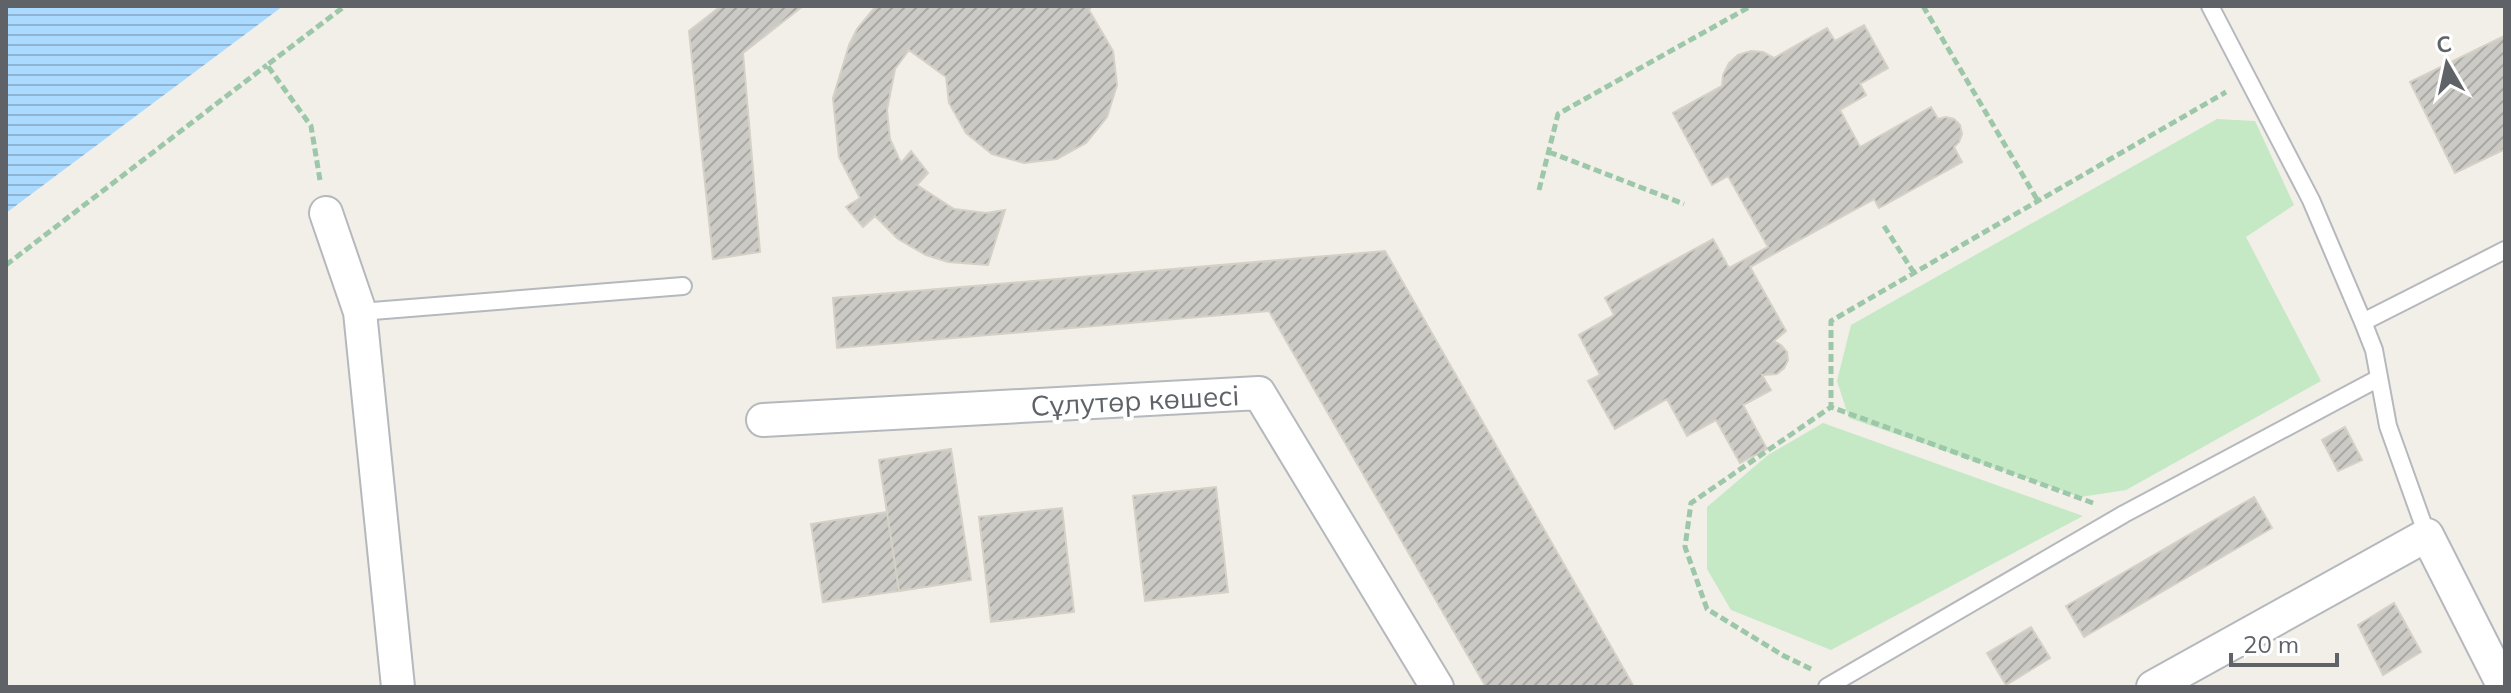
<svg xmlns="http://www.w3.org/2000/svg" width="2511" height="693" font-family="Mulish,sans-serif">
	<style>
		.green { fill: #c5e8c5 }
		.water { fill: url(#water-rules) }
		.building { fill: url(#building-hatch); stroke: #d6d1c6; stroke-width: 2 }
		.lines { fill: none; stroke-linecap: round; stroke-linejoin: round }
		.lane-casing { stroke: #b5b8bc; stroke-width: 20 }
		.street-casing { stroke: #b5b8bc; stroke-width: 36 }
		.path { stroke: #9cc7a9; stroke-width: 5; stroke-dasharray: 8 4; stroke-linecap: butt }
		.lane { stroke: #fff; stroke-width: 16 }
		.street { stroke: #fff; stroke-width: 32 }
		.labels { text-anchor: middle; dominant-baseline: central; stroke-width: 8; stroke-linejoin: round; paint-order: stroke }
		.street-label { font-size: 28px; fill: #5f6368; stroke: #fff }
	</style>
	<defs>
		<pattern id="water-rules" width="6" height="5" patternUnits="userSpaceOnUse" patternTransform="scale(2)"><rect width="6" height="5" fill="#aadaff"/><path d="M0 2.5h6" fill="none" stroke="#8eb4d2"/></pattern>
		<pattern id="building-hatch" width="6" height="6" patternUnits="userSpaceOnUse" patternTransform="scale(2)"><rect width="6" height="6" fill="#cccac5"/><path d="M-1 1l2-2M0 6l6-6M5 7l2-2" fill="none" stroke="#a9a8a4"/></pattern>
	</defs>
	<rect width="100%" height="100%" fill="#f1efe8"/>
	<path class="green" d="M 2217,119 L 2255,121 L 2294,205 L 2246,237 L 2321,381 L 2126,490 L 2080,497 L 1849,418 L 1837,381 L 1851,325 Z
		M 1823,423 L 2083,516 L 1831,650 L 1731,610 L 1707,569 L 1707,507 L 1768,455 Z"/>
	<path class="water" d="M 6,6 L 283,6 L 6,213 Z"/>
	<path class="building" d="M 721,6 L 803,6 L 743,53 L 760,252 L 713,259 L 689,31 Z
		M 876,6 L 1092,6 L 1089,10 L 1113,51 L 1117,85 L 1107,117 L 1086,143 L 1057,159 L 1024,163 L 992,154 L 966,133 L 949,103 L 946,77 L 909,50 L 895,69 L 887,110 L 890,139 L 901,163 L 911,151 L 928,173 L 917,185 L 954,209 L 986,213 L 1005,210 L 988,265 L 948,262 L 926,255 L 898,239 L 875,216 L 863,227 L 846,207 L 860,198 L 839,157 L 833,98 L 849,45 L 857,29 Z
		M 1864,25 L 1888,68 L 1860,84 L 1866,95 L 1840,110 L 1860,147 L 1931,107 L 1938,119 L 1946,117 L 1954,119 L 1960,125 L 1962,134 L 1959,142 L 1954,147 L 1962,162 L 1879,208 L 1874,199 L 1750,267 L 1786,331 L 1774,341 L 1781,345 L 1787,352 L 1788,360 L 1784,368 L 1777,374 L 1762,375 L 1771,390 L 1743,405 L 1767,449 L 1740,463 L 1716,420 L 1687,436 L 1667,399 L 1615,429 L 1588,381 L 1600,375 L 1579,335 L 1614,315 L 1605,298 L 1713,239 L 1729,268 L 1768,247 L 1728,176 L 1712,185 L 1673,113 L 1722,86 L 1723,75 L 1729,63 L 1738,55 L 1751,51 L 1763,52 L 1774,58 L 1827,28 L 1835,41 Z
		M 2504,36 L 2505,149 L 2455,173 L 2410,82 Z
		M 1385,251 L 1634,687 L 1486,687 L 1269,311 L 837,348 L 833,298 Z
		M 2345,427 L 2362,460 L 2338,471 L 2322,440 Z
		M 951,449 L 971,580 L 899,591 L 879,460 Z
		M 1216,487 L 1228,592 L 1145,601 L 1133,496 Z
		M 2254,497 L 2272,528 L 2084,637 L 2066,606 Z
		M 1062,508 L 1074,612 L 991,622 L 979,517 Z
		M 887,512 L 899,591 L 823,602 L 811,524 Z
		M 2394,603 L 2421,652 L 2383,675 L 2358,625 Z
		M 2031,627 L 2050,658 L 2006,685 L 1987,653 Z"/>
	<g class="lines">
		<defs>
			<path id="lane" d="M 2210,6 L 2311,200 L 2363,322 L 2374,350 L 2388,426 L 2427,535
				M 360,312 L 683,286
				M 2363,322 L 2505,250
				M 1827,687 L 2124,514 L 2379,378"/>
			<path id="street" d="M 326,213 L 360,312 L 398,687
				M 763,420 L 1259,393 L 1437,687
				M 2153,687 L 2427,535 L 2504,687"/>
		</defs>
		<use href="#lane" class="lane-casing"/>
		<use href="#street" class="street-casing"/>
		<path class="path" d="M 1923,6 L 2038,201
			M 1549,152 L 1684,204
			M 320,180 L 311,126 L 267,65 L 345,6
			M 1539,190 L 1558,114 L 1751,6
			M 1884,226 L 1914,273
			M 6,265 L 267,65
			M 2093,503 L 1831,407 L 1831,321 L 2226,92
			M 1811,669 L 1784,656 L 1707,609 L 1685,547 L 1691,503 L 1831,407"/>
		<use href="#lane" class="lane"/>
		<use href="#street" class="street"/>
	</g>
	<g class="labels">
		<g class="street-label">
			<text transform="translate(1135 400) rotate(-3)">Сұлутөр көшесі</text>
		</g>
	</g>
	<rect width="2511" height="693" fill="none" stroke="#5f6368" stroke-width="16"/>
	<g transform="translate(2447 64) rotate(351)" stroke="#ffffff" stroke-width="6" paint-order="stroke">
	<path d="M0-6L14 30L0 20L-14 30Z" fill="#5f6368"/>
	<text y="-12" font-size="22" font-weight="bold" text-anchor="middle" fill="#5f6368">С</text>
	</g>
	<path d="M2231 653v12h106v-12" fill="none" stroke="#5f6368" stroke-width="4"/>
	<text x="2243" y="653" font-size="24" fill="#5f6368" stroke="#ffffff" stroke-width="6" paint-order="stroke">20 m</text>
</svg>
